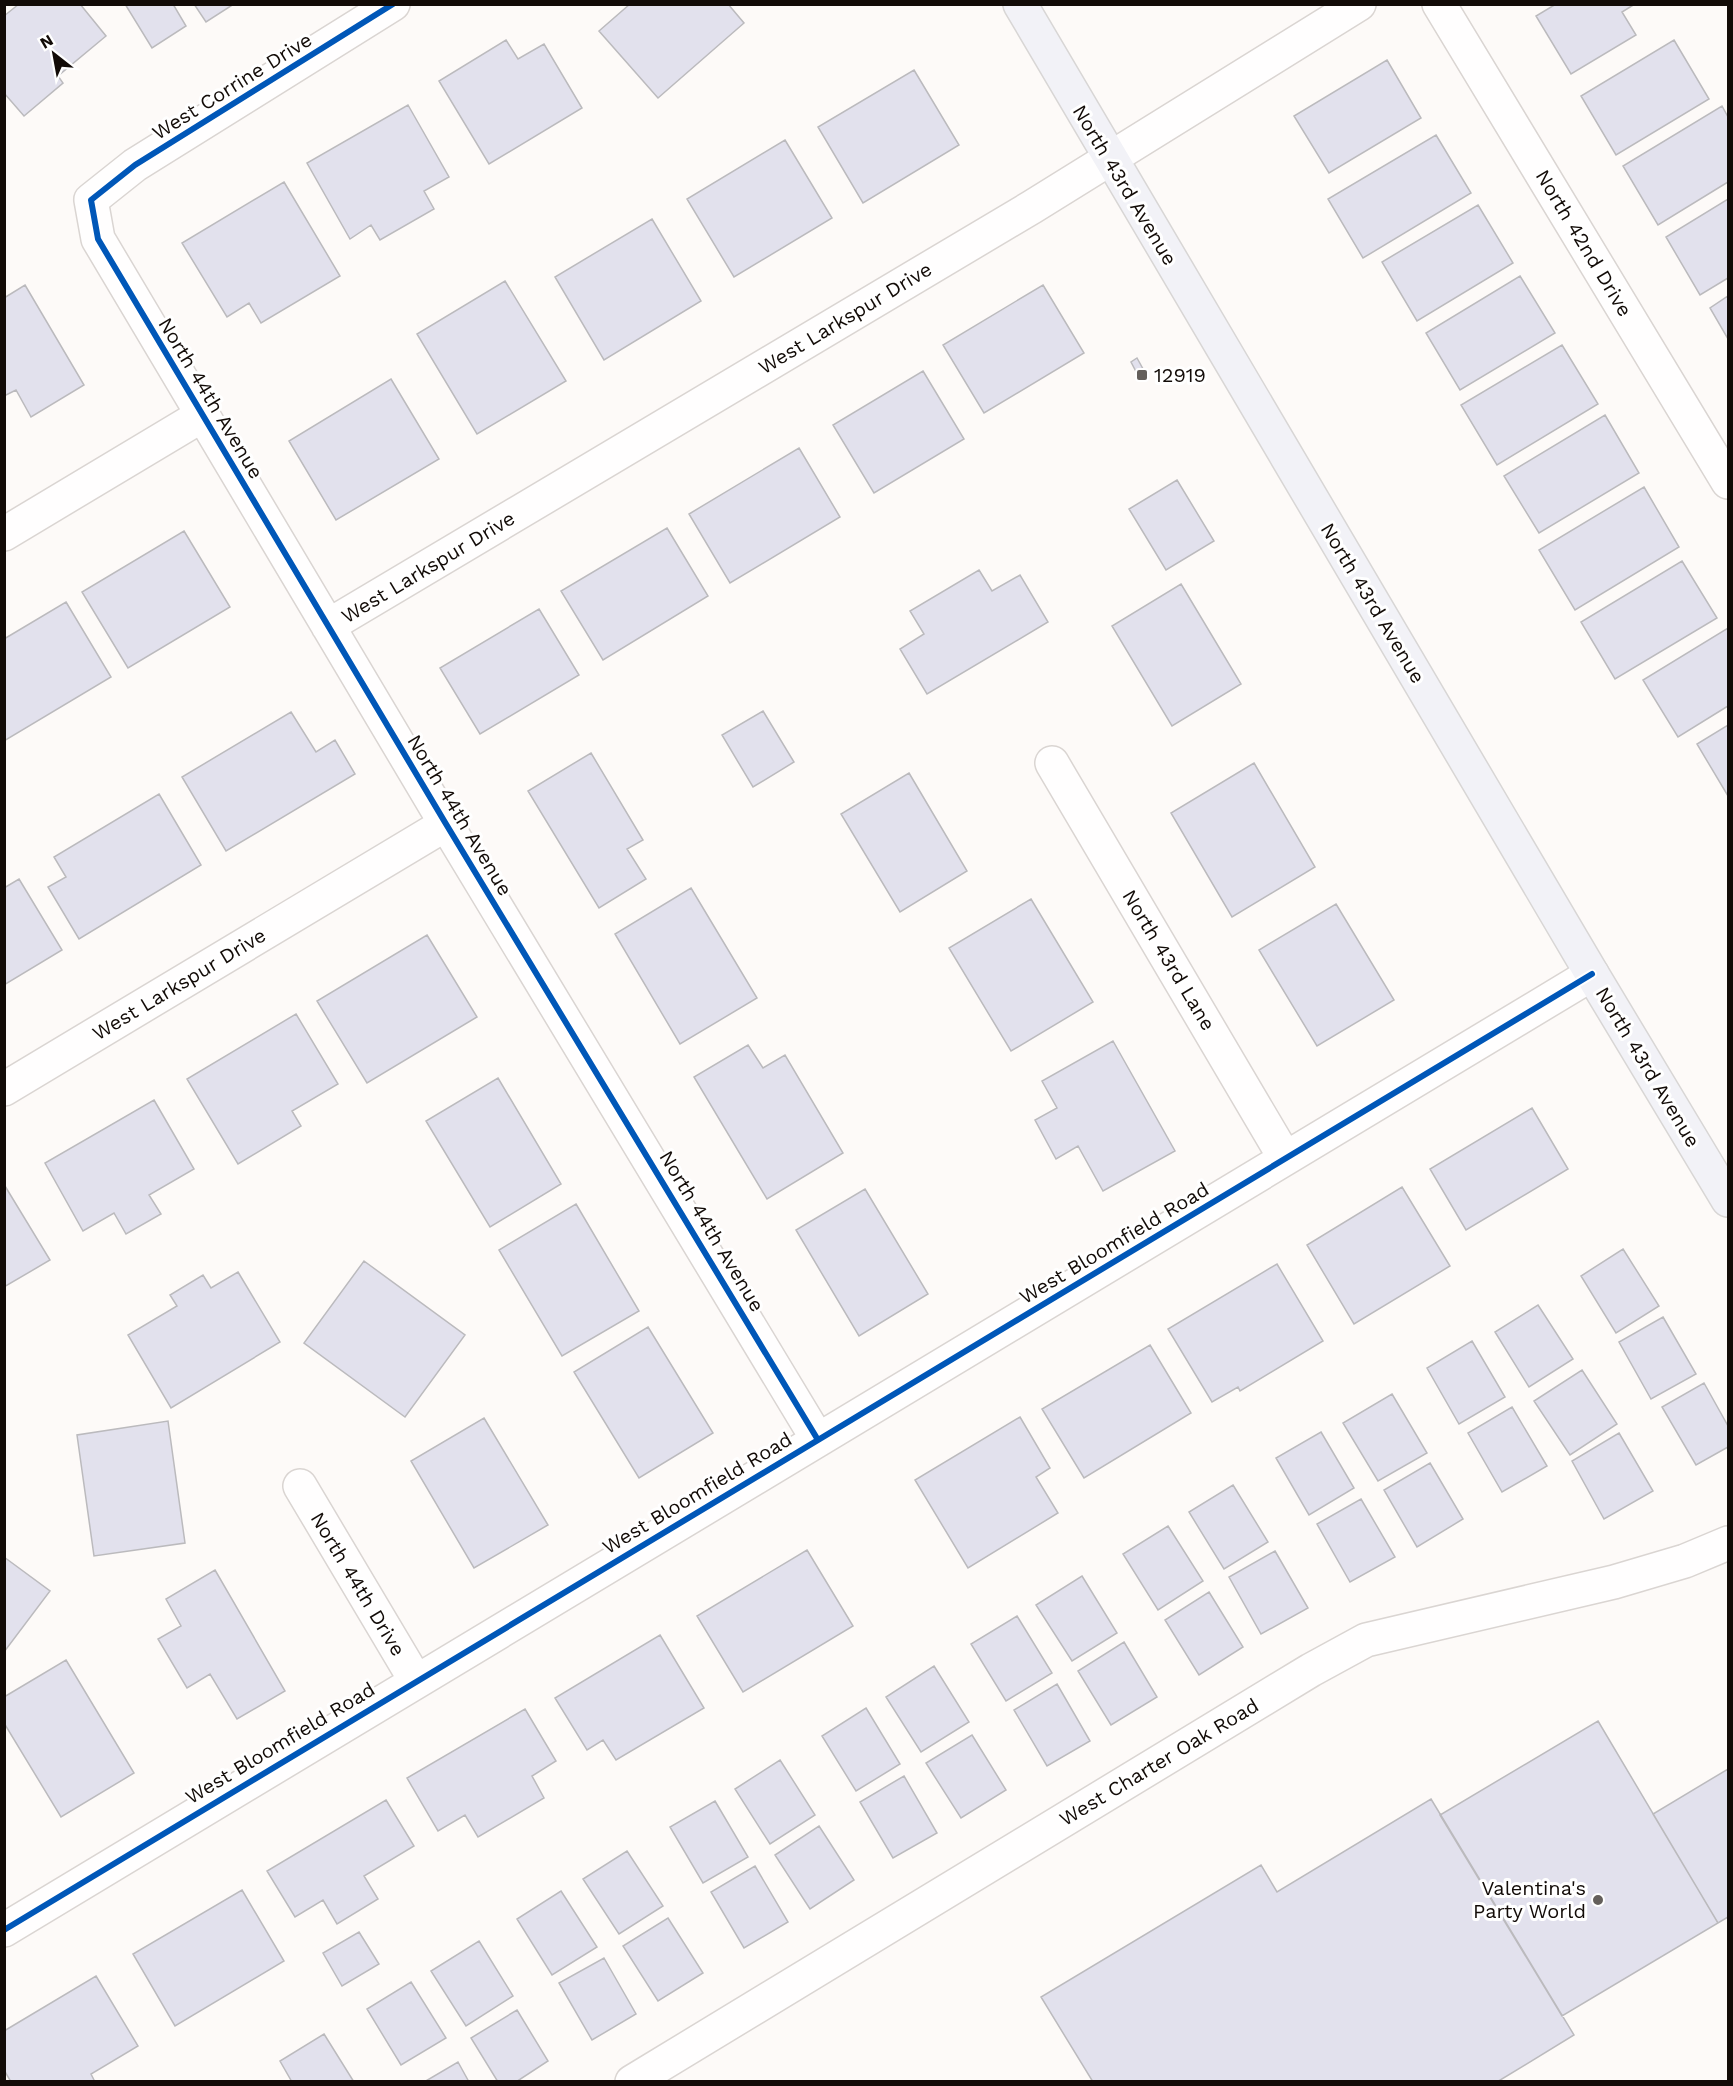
<svg xmlns="http://www.w3.org/2000/svg" width="1733" height="2086" font-family="'Work Sans',sans-serif">
	<style>
		.building { fill: #e2e1ed; stroke: #bbbabd; stroke-width: 1.5 }
		.lines { fill: none; stroke-linecap: round; stroke-linejoin: round }
		.minor-casing { stroke: #dad5d2; stroke-width: 36 }
		.major-casing { stroke: #d8d6d5; stroke-width: 36 }
		.minor { stroke: #fffefe; stroke-width: 33 }
		.major { stroke: #f2f2f7; stroke-width: 33 }
		.cycleway-casing { stroke: #fff; stroke-width: 10 }
		.cycleway { stroke: #0057b8; stroke-width: 6 }
		.poi-dot { fill: #645f5b; stroke: #fff; stroke-width: 2 }
		.labels { text-anchor: middle; dominant-baseline: central; stroke-width: 6; stroke-linejoin: round; paint-order: stroke }
		.street-label { font-size: 20px; fill: #120b07; stroke: #fff }
		.poi-label { font-size: 20px; fill: #120b07; stroke: #fff; text-anchor: start }
	</style>
	<rect width="100%" height="100%" fill="#fdfaf8"/>
	<path class="building" d="M 19,4 L 80,4 L 106,36 L 58,76 L 63,83 L 24,116 L 4,93 L 4,16 Z
		M 125,4 L 173,4 L 186,26 L 152,48 Z
		M 194,4 L 234,4 L 206,22 Z
		M 630,4 L 728,4 L 744,23 L 658,98 L 599,31 Z
		M 1556,4 L 1635,4 L 1622,12 L 1636,35 L 1571,74 L 1536,16 Z
		M 506,40 L 518,59 L 544,44 L 582,108 L 489,164 L 439,81 Z
		M 1674,40 L 1709,99 L 1616,155 L 1581,96 Z
		M 1387,60 L 1421,118 L 1329,173 L 1294,116 Z
		M 914,70 L 959,145 L 863,203 L 818,127 Z
		M 408,105 L 449,177 L 424,191 L 434,209 L 380,240 L 371,225 L 350,239 L 307,163 Z
		M 1722,106 L 1728,117 L 1728,182 L 1658,225 L 1623,166 Z
		M 1436,135 L 1471,193 L 1363,258 L 1328,199 Z
		M 785,140 L 832,218 L 734,277 L 687,199 Z
		M 284,182 L 340,276 L 261,323 L 249,303 L 227,317 L 182,243 Z
		M 1728,199 L 1728,278 L 1700,295 L 1666,237 Z
		M 1478,205 L 1513,263 L 1417,321 L 1382,262 Z
		M 652,219 L 701,301 L 604,360 L 555,277 Z
		M 1520,276 L 1555,333 L 1460,390 L 1426,333 Z
		M 505,281 L 566,381 L 477,434 L 417,334 Z
		M 25,285 L 84,385 L 31,417 L 16,390 L 4,396 L 4,298 Z
		M 1043,285 L 1084,353 L 984,413 L 943,345 Z
		M 1728,296 L 1728,339 L 1710,308 Z
		M 1562,345 L 1598,404 L 1497,465 L 1461,405 Z
		M 1137,358 L 1148,378 L 1141,381 L 1131,362 Z
		M 923,371 L 964,439 L 874,493 L 833,425 Z
		M 391,379 L 439,459 L 336,520 L 289,441 Z
		M 1605,415 L 1639,473 L 1539,533 L 1504,476 Z
		M 799,448 L 840,517 L 730,583 L 689,514 Z
		M 1177,480 L 1214,541 L 1166,570 L 1129,509 Z
		M 1644,487 L 1679,547 L 1575,610 L 1539,550 Z
		M 667,528 L 708,596 L 603,660 L 561,591 Z
		M 184,531 L 230,607 L 128,668 L 82,592 Z
		M 1682,561 L 1717,618 L 1615,679 L 1581,622 Z
		M 979,570 L 992,591 L 1020,575 L 1048,622 L 927,694 L 900,649 L 924,634 L 910,611 Z
		M 1181,584 L 1241,684 L 1172,726 L 1112,626 Z
		M 66,602 L 111,677 L 4,741 L 4,639 Z
		M 539,609 L 579,675 L 480,734 L 440,668 Z
		M 1728,628 L 1728,706 L 1678,737 L 1643,680 Z
		M 763,711 L 794,762 L 753,787 L 722,735 Z
		M 291,712 L 316,752 L 335,740 L 355,774 L 226,851 L 182,777 Z
		M 1728,725 L 1728,796 L 1697,744 Z
		M 591,753 L 643,840 L 627,849 L 646,879 L 599,908 L 528,791 Z
		M 1254,763 L 1315,867 L 1232,917 L 1171,813 Z
		M 909,773 L 967,871 L 900,912 L 841,814 Z
		M 159,794 L 201,865 L 79,939 L 48,887 L 66,877 L 54,857 Z
		M 19,879 L 62,950 L 4,985 L 4,888 Z
		M 691,888 L 757,998 L 680,1044 L 615,934 Z
		M 1031,899 L 1093,1002 L 1011,1051 L 949,948 Z
		M 1336,904 L 1394,1000 L 1317,1046 L 1259,950 Z
		M 427,935 L 477,1017 L 367,1083 L 317,1001 Z
		M 296,1014 L 338,1084 L 292,1111 L 301,1126 L 238,1164 L 187,1079 Z
		M 1113,1041 L 1175,1151 L 1103,1191 L 1078,1146 L 1056,1159 L 1035,1120 L 1057,1108 L 1042,1081 Z
		M 748,1045 L 763,1068 L 785,1055 L 843,1153 L 767,1199 L 694,1077 Z
		M 498,1078 L 561,1184 L 490,1227 L 426,1121 Z
		M 154,1100 L 194,1169 L 149,1195 L 161,1214 L 126,1234 L 114,1213 L 83,1231 L 45,1163 Z
		M 1532,1108 L 1568,1169 L 1466,1230 L 1430,1169 Z
		M 5,1186 L 50,1260 L 4,1287 L 4,1187 Z
		M 1402,1187 L 1450,1266 L 1354,1324 L 1307,1245 Z
		M 865,1189 L 928,1294 L 859,1336 L 796,1230 Z
		M 576,1204 L 639,1311 L 562,1356 L 499,1250 Z
		M 1623,1249 L 1659,1306 L 1616,1333 L 1581,1276 Z
		M 364,1261 L 465,1335 L 405,1417 L 304,1343 Z
		M 1277,1264 L 1323,1341 L 1240,1391 L 1238,1387 L 1212,1402 L 1168,1329 Z
		M 238,1272 L 280,1342 L 171,1408 L 128,1335 L 177,1306 L 170,1295 L 203,1275 L 211,1288 Z
		M 1538,1305 L 1573,1359 L 1529,1387 L 1495,1332 Z
		M 1663,1317 L 1696,1374 L 1651,1399 L 1619,1342 Z
		M 648,1327 L 713,1433 L 639,1478 L 574,1372 Z
		M 1472,1341 L 1505,1397 L 1459,1424 L 1427,1368 Z
		M 1150,1345 L 1191,1413 L 1084,1478 L 1042,1409 Z
		M 1582,1370 L 1617,1424 L 1570,1455 L 1534,1401 Z
		M 1704,1383 L 1728,1426 L 1728,1447 L 1696,1465 L 1662,1407 Z
		M 1392,1394 L 1427,1453 L 1378,1481 L 1343,1423 Z
		M 1512,1407 L 1547,1466 L 1502,1492 L 1468,1433 Z
		M 1020,1417 L 1050,1468 L 1036,1477 L 1058,1513 L 968,1568 L 915,1480 Z
		M 484,1418 L 548,1525 L 474,1568 L 411,1461 Z
		M 168,1421 L 185,1543 L 94,1556 L 77,1435 Z
		M 1321,1432 L 1354,1488 L 1309,1515 L 1276,1458 Z
		M 1619,1433 L 1653,1491 L 1604,1519 L 1572,1461 Z
		M 1430,1463 L 1463,1519 L 1417,1547 L 1384,1490 Z
		M 1233,1485 L 1268,1542 L 1224,1569 L 1189,1512 Z
		M 1361,1499 L 1395,1557 L 1350,1582 L 1317,1524 Z
		M 1168,1526 L 1203,1581 L 1158,1610 L 1123,1554 Z
		M 807,1550 L 853,1626 L 743,1692 L 697,1616 Z
		M 1275,1551 L 1308,1608 L 1261,1634 L 1229,1577 Z
		M 4,1557 L 50,1591 L 4,1652 Z
		M 215,1570 L 285,1691 L 237,1719 L 210,1674 L 187,1688 L 158,1639 L 181,1626 L 166,1599 Z
		M 1082,1576 L 1117,1633 L 1072,1661 L 1036,1605 Z
		M 1209,1592 L 1243,1647 L 1199,1675 L 1165,1620 Z
		M 1017,1616 L 1052,1673 L 1006,1701 L 971,1644 Z
		M 660,1635 L 704,1708 L 616,1760 L 603,1740 L 587,1750 L 555,1698 Z
		M 1124,1642 L 1157,1697 L 1111,1725 L 1078,1671 Z
		M 66,1660 L 134,1773 L 61,1817 L 4,1723 L 4,1697 Z
		M 934,1666 L 969,1722 L 921,1752 L 886,1697 Z
		M 1057,1684 L 1090,1741 L 1047,1766 L 1014,1710 Z
		M 866,1708 L 900,1764 L 856,1791 L 822,1736 Z
		M 525,1709 L 556,1761 L 532,1776 L 544,1798 L 478,1837 L 465,1815 L 438,1831 L 407,1778 Z
		M 1598,1721 L 1718,1923 L 1562,2016 L 1440,1815 Z
		M 972,1735 L 1006,1790 L 961,1818 L 926,1763 Z
		M 780,1760 L 815,1815 L 770,1844 L 735,1789 Z
		M 1728,1769 L 1728,1917 L 1718,1923 L 1653,1814 Z
		M 904,1776 L 937,1833 L 893,1858 L 860,1802 Z
		M 1431,1799 L 1574,2035 L 1497,2082 L 1093,2082 L 1041,1997 L 1261,1865 L 1277,1892 Z
		M 386,1800 L 414,1846 L 364,1876 L 378,1899 L 337,1924 L 323,1900 L 295,1917 L 267,1871 Z
		M 715,1801 L 748,1857 L 703,1883 L 670,1827 Z
		M 819,1826 L 854,1880 L 810,1909 L 775,1855 Z
		M 627,1851 L 663,1906 L 619,1934 L 583,1879 Z
		M 755,1866 L 788,1922 L 744,1948 L 711,1892 Z
		M 242,1890 L 284,1961 L 175,2026 L 133,1954 Z
		M 561,1891 L 597,1947 L 552,1975 L 517,1919 Z
		M 668,1918 L 703,1973 L 658,2001 L 623,1946 Z
		M 359,1932 L 379,1964 L 342,1986 L 323,1953 Z
		M 479,1941 L 513,1996 L 466,2026 L 431,1971 Z
		M 604,1958 L 636,2014 L 592,2040 L 559,1983 Z
		M 96,1976 L 138,2046 L 91,2074 L 95,2082 L 11,2082 L 4,2070 L 4,2031 Z
		M 411,1982 L 446,2038 L 401,2065 L 367,2009 Z
		M 517,2010 L 548,2061 L 516,2082 L 498,2082 L 471,2038 Z
		M 324,2034 L 354,2082 L 292,2082 L 280,2061 Z
		M 458,2062 L 469,2082 L 424,2082 Z"/>
	<g class="lines">
		<defs>
			<path id="minor" d="M 393,4 L 135,165 L 91,200 L 98,239 L 446,824 L 818,1440
				M 1439,4 L 1728,482
				M 4,534 L 201,416
				M 328,626 L 1032,207 L 1359,4
				M 1052,763 L 1285,1158
				M 4,1089 L 446,824
				M 300,1486 L 416,1681
				M 4,1930 L 1592,974
				M 632,2082 L 1311,1670 L 1366,1640 L 1614,1582 L 1685,1561 L 1728,1543"/>
			<path id="major" d="M 1020,4 L 1592,974 L 1728,1200"/>
		</defs>
		<use href="#minor" class="minor-casing"/>
		<use href="#major" class="major-casing"/>
		<use href="#minor" class="minor"/>
		<use href="#major" class="major"/>
		<defs>
			<path id="cycleway" d="M 393,4 L 135,165 L 91,200 L 98,239 L 446,824 L 818,1440
				M 4,1930 L 1592,974"/>
		</defs>
		<use href="#cycleway" class="cycleway-casing"/>
		<use href="#cycleway" class="cycleway"/>
	</g>
	<g class="poi-dot">
		<rect x="1136" y="369" width="12" height="12" rx="3"/>
		<circle cx="1598" cy="1900" r="6"/>
	</g>
	<g class="labels">
		<g class="street-label">
			<text transform="translate(232 86) rotate(-32)">West Corrine Drive</text>
			<text transform="translate(1125 185) rotate(59)">North 43rd Avenue</text>
			<text transform="translate(1584 243) rotate(59)">North 42nd Drive</text>
			<text transform="translate(845 318) rotate(-31)">West Larkspur Drive</text>
			<text transform="translate(211 398) rotate(59)">North 44th Avenue</text>
			<text transform="translate(428 567) rotate(-31)">West Larkspur Drive</text>
			<text transform="translate(1373 603) rotate(59)">North 43rd Avenue</text>
			<text transform="translate(460 815) rotate(59)">North 44th Avenue</text>
			<text transform="translate(1169 960) rotate(59)">North 43rd Lane</text>
			<text transform="translate(179 984) rotate(-31)">West Larkspur Drive</text>
			<text transform="translate(1648 1067) rotate(59)">North 43rd Avenue</text>
			<text transform="translate(712 1231) rotate(59)">North 44th Avenue</text>
			<text transform="translate(1114 1243) rotate(-31)">West Bloomfield Road</text>
			<text transform="translate(697 1493) rotate(-31)">West Bloomfield Road</text>
			<text transform="translate(358 1584) rotate(59)">North 44th Drive</text>
			<text transform="translate(280 1743) rotate(-31)">West Bloomfield Road</text>
			<text transform="translate(1159 1762) rotate(-31)">West Charter Oak Road</text>
		</g>
		<g class="poi-label">
			<text x="1154" y="375">12919</text>
			<text x="1586" y="1888" text-anchor="end">Valentina's<tspan x="1586" dy="23">Party World</tspan></text>
		</g>
	</g>
	<rect width="1733" height="2086" fill="none" stroke="#120b07" stroke-width="12"/>
	<g transform="translate(54 54) rotate(329)" stroke="#ffffff" stroke-width="4.5" paint-order="stroke">
	<path d="M0-4.5L10 22L0 15L-10 22Z" fill="#120b07"/>
	<text y="-9" font-size="16" font-weight="bold" text-anchor="middle" fill="#120b07">N</text>
	</g>
</svg>
